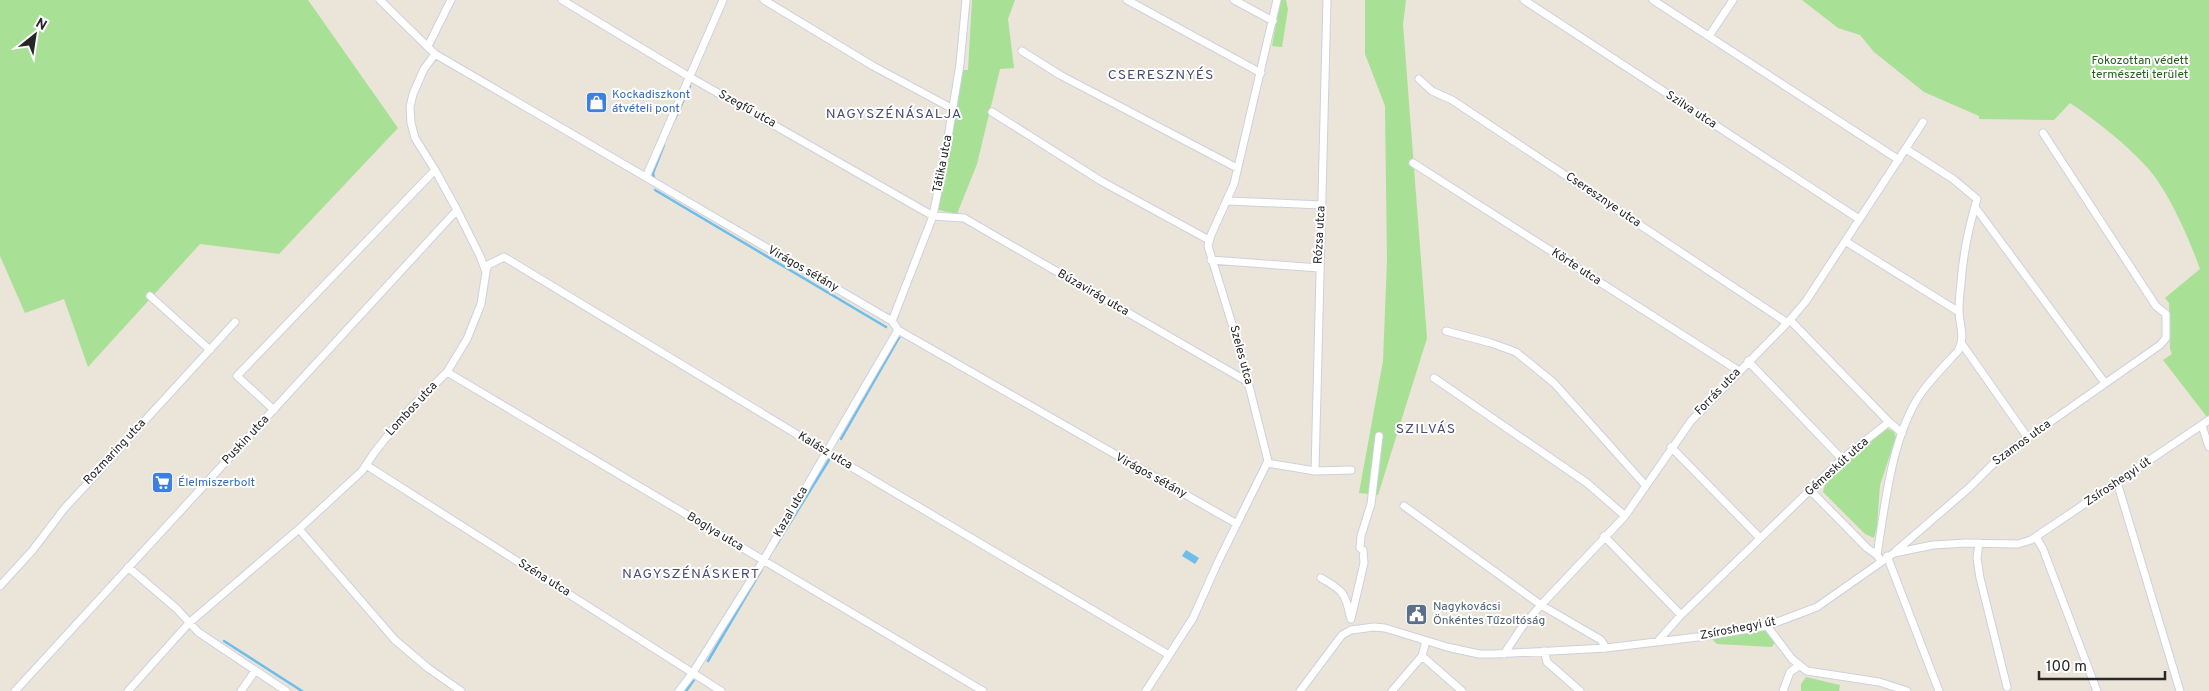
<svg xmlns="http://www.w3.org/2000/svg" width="2209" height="691" font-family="Overpass,sans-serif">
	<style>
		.green { fill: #a8e096 }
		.water { fill: #6dbeeb }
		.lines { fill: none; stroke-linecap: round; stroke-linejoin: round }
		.stream { stroke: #6dbeeb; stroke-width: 2.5 }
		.street-casing { stroke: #ced0e0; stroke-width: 9 }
		.street { stroke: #fff; stroke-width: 7 }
		.labels { text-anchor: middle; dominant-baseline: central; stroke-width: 4; stroke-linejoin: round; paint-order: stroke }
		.park-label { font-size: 12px; fill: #23611b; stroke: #fff }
		.shop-label { font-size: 12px; fill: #366cbe; stroke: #fff; text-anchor: start }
		.street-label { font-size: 12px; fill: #272727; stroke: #fff }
		.service-label { font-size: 12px; fill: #4e5e75; stroke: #fff; text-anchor: start }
		.neighbourhood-label { font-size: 14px; letter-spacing: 1px; fill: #494d76; stroke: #fff }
	</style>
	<rect width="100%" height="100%" fill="#eae4d9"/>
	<path class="green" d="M 0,0 L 308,0 L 398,128 L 279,254 L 200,244 L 88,367 L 64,299 L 25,313 L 0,256 Z
		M 972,0 L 1015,0 L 1008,19 L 1014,68 L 1000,69 L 977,164 L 957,214 L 938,210 L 962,70 L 968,70 Z
		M 1275,0 L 1286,0 L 1288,9 L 1282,47 L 1272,46 L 1279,7 Z
		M 1365,0 L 1406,0 L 1403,24 L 1427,338 L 1378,495 L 1359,493 L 1383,361 L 1387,261 L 1385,106 L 1365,54 Z
		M 1802,0 L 2209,0 L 2209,415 L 2207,417 L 2163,360 L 2172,354 L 2170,349 L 2169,303 L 2165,298 L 2200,269 C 2189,238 2167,187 2144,164 C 2122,141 2097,121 2070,103 L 2054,120 L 1979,119 L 1979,116 L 1924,92 L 1874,52 L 1860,35 L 1838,28 Z
		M 1887,428 L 1894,432 L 1896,437 L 1880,485 L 1877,526 L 1874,538 L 1865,534 L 1823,492 C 1825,472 1871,441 1887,428 Z
		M 1764,628 L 1775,642 L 1772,647 L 1717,644 L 1710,637 Z
		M 1806,677 L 1840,685 L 1839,691 L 1801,691 L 1801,684 Z"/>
	<path class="water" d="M 1186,550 L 1199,558 L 1195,564 L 1182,556 Z"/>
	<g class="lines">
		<path class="stream" d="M 675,119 L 690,86
			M 654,178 L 653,173 L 664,145
			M 655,190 L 886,327
			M 841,439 L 900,336
			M 775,547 L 829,460
			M 224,641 L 302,691
			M 708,661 L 762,569
			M 686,691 L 694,680"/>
		<defs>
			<path id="street" d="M 380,0 L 435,54 L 892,321 L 898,330 L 1237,524
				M 562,0 L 688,76 L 933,216 L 964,218 L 1248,382
				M 764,0 L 873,66 L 953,109
				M 1127,0 L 1261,73
				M 1234,0 L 1273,21
				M 1524,0 L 1859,219
				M 1653,0 L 1899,160
				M 1709,36 L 1733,0
				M 428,46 L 451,0
				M 1022,51 L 1060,75 L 1237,168
				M 1419,79 L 1432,91 L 1452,100 L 1786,322
				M 992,112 L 1101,181 L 1209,240
				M 1413,163 L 1739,371
				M 646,177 L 723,0
				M 1228,201 L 1322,205
				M 1975,207 L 2105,383
				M 1845,241 L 1959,312
				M 1211,260 L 1319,268
				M 486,271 L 488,265 L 504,257 L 826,452 L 1169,655
				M 150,296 L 210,350
				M 1790,320 L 1889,422
				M 892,321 L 933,216 L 946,150 L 960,64 L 966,0
				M 1446,331 L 1491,343 L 1516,352 L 1554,383 L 1646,486
				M 1962,344 L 2028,438
				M 1748,361 L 1842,459
				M 447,372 L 983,691
				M 1434,378 L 1587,483 L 1625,516
				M 274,410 L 237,376 L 435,170
				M 2202,426 L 2209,447
				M 1671,447 L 1760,538
				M 1267,463 L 1315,471 L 1351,470
				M 366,465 L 721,691
				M 1315,471 L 1327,0
				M 2117,482 L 2180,691
				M 1811,491 L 1867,548 L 1877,555
				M 1404,506 L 1541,605 L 1601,640 L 1606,648
				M 299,529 L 395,640 L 428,668 L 461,691
				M 1604,536 L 1681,615
				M 2036,537 L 2043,549 L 2097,691
				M 1979,543 L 1977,558 L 1980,578 L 2007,687
				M 1896,551 L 1970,487 L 1999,458 L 2160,345 L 2166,338 L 2166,314 L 2156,306 L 2043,133
				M 1887,556 L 1939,691
				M 1881,561 L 1877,555 C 1885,504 1892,434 1922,392 C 1933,377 1946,364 1958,351 C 1966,337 1959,325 1959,310 C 1959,301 1960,292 1961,283 C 1963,254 1969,226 1977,199 L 1953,179 L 1906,149
				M 128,567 L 177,609 L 198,632 L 286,691
				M 1321,578 C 1341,589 1346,593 1350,616
				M 0,586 L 32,551 L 64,509 L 235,322
				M 1351,619 L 1364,563 L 1363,550 L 1360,548 L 1361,536 L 1371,504 L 1379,436
				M 1767,626 L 1792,659 L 1807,671 L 1879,682 L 1907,691
				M 1657,642 L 1681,615 L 1842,459 L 1889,422 L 1902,433
				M 1544,651 L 1547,662 L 1580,691
				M 1504,654 L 1522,627 L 1541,605 L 1625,516 L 1691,421 L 1790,320 L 1806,301 L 1923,122
				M 1422,656 L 1462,691
				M 15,691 L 457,210
				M 128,691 L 189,623 L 299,529 L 362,471 L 374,453 L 405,414 L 447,372 L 467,339 L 481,304 L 486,272 L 480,256 L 457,210 L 435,170 L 415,138 L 411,123 L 410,107 L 413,94 L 424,69 L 435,54
				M 241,691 L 255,671
				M 679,691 L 692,674 L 763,561 L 898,330
				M 1146,691 L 1193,618 L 1218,562 L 1268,461 L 1240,350 L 1208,246 L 1211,235 L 1234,184 L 1277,0
				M 1300,691 L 1342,635 L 1351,630 L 1374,627 L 1385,628 L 1447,647 L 1479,654 L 1494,654 L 1606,648 L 1706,636 L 1767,626 L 1817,607 L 1894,553 L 1933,545 L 1966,543 L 2018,544 L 2031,540 L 2209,420
				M 1392,691 L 1422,656 L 1426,641
				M 1783,691 L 1790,672 L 1799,666"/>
		</defs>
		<use href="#street" class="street-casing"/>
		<use href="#street" class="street"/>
	</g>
	<defs>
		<symbol id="shop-square" viewBox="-11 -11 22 22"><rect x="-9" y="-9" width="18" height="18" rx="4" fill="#3f7fe0" stroke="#fff"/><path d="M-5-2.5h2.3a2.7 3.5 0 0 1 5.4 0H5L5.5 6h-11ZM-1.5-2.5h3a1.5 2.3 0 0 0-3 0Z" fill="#fff"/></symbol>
		<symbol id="supermarket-square" viewBox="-11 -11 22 22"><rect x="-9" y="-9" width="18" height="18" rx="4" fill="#3f7fe0" stroke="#fff"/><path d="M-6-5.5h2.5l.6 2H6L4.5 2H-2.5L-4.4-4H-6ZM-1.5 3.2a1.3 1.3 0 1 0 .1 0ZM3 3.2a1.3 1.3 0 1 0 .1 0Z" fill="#fff"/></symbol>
		<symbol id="civic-square" viewBox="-11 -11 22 22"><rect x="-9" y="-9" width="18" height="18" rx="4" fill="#5c6f8a" stroke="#fff"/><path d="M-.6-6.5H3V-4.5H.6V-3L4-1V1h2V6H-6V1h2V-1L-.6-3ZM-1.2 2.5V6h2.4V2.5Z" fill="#fff"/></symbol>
	</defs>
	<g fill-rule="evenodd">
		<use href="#shop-square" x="584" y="90" width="25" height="25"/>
		<use href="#supermarket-square" x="150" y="470" width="25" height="25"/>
		<use href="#civic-square" x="1404" y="602" width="25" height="25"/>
	</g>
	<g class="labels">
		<g class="park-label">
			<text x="2140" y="61">Fokozottan védett<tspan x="2140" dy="14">természeti terület</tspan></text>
		</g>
		<g class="shop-label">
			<text x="612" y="95">Kockadiszkont<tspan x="612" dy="14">átvételi pont</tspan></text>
			<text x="178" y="483">Élelmiszerbolt</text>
		</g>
		<g class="street-label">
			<text transform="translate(747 109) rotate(29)">Szegfű utca</text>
			<text transform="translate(1691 110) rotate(33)">Szilva utca</text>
			<text transform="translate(943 164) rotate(-79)">Tátika utca</text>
			<text transform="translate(1603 200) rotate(34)">Cseresznye utca</text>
			<text transform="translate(1320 235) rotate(-87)">Rózsa utca</text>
			<text transform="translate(1576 267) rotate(33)">Körte utca</text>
			<text transform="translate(803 269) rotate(30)">Virágos sétány</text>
			<text transform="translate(1093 293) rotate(30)">Búzavirág utca</text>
			<text transform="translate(1241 355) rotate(75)">Szeles utca</text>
			<text transform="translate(1718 392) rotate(-46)">Forrás utca</text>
			<text transform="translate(412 409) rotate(-47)">Lombos utca</text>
			<text transform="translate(246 440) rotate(-47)">Puskin utca</text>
			<text transform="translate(2022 443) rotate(-36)">Szamos utca</text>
			<text transform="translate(825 451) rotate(31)">Kalász utca</text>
			<text transform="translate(115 452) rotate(-47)">Rozmaring utca</text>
			<text transform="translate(1837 467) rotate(-42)">Gémeskút utca</text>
			<text transform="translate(1151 476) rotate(29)">Virágos sétány</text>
			<text transform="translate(2118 482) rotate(-34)">Zsíroshegyi út</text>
			<text transform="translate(791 512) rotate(-60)">Kazal utca</text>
			<text transform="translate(715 532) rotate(31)">Boglya utca</text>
			<text transform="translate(544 578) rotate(32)">Széna utca</text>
			<text transform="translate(1738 629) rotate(-11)">Zsíroshegyi út</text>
		</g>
		<g class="service-label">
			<text x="1433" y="607">Nagykovácsi<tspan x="1433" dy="14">Önkéntes Tűzoltóság</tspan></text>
		</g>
		<g class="neighbourhood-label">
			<text x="1161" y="75">CSERESZNYÉS</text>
			<text x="894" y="114">NAGYSZÉNÁSALJA</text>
			<text x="1426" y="429">SZILVÁS</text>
			<text x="691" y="574">NAGYSZÉNÁSKERT</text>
		</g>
	</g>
	<g transform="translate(35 35) rotate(30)" stroke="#ffffff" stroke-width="4" paint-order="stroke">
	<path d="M0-4L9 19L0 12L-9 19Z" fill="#272727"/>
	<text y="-8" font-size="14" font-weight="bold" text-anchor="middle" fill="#272727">N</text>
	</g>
	<path d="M2039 671v8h126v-8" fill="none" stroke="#272727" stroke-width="2.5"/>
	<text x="2046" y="671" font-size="15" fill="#272727" stroke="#ffffff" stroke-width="4" paint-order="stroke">100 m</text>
</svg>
